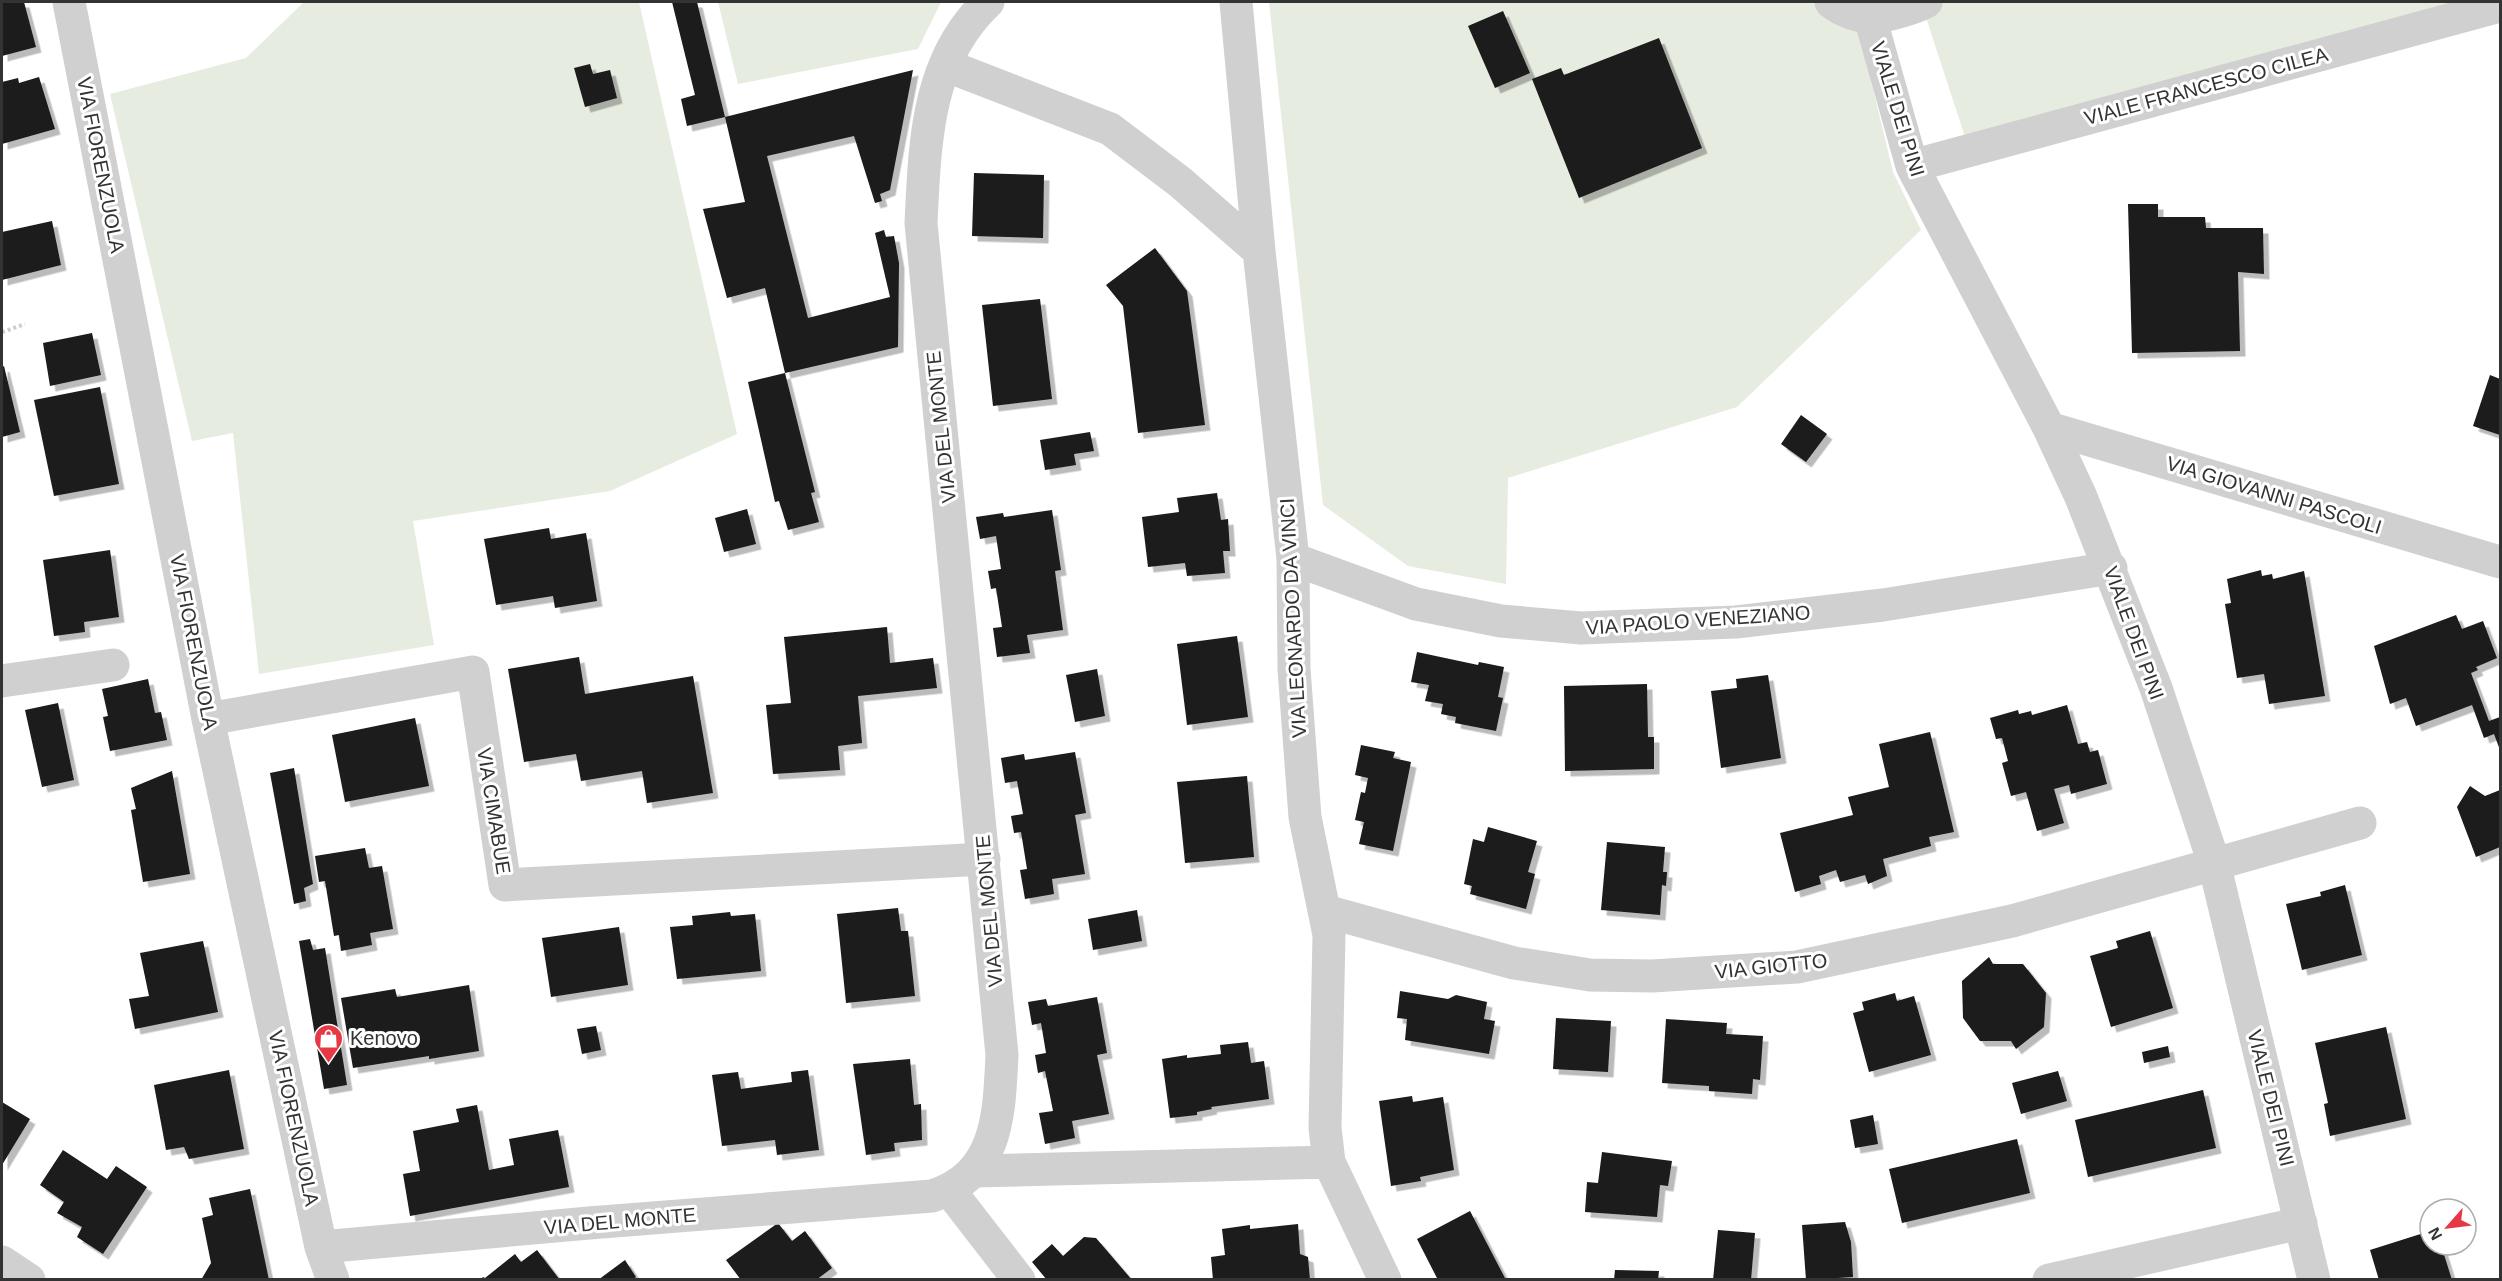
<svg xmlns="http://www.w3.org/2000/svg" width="2502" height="1281" font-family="Arial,sans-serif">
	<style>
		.green { fill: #e6ecdf }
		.building { fill: #1a1a1a; filter: url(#shadow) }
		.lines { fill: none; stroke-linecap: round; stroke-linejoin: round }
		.path { stroke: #cdcdcd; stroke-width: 4; stroke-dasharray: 3 3; stroke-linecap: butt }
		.minor { stroke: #d0d0d0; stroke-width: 33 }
		.labels { text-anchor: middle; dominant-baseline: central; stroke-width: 6; stroke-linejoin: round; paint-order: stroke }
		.street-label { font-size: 20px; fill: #333; stroke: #fff }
		.poi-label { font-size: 20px; fill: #333; stroke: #fff; text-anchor: start }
	</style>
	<defs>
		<filter id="shadow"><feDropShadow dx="5.5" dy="5.5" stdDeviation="0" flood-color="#0004"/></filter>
	</defs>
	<rect width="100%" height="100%" fill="#fff"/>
	<path class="green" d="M 304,2 L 639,2 L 737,434 L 610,491 L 413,521 L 434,645 L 259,674 L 233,433 L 192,441 L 110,94 L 246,58 Z
		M 718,2 L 941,2 L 918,49 L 738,84 Z
		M 1269,2 L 1852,2 L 1893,172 L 1921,230 L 1737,407 L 1508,478 L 1506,584 L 1408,566 L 1323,505 Z
		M 1921,2 L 2468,2 L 1965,137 Z"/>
	<path class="building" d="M 2,2 L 24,2 L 36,47 L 2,56 Z
		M 672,2 L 697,2 L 725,117 L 687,126 L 681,99 L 695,95 Z
		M 1503,11 L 1530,73 L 1495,88 L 1468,26 Z
		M 1659,38 L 1702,148 L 1579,198 L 1532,79 L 1561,68 L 1564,75 Z
		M 590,64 L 593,74 L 610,70 L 617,98 L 585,107 L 574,68 Z
		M 913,70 L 890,190 L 880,194 L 882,201 L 875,203 L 854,136 L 767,156 L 808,318 L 890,297 L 875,233 L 884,230 L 886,237 L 894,236 L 899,263 L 898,347 L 785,373 L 765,288 L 727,298 L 703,209 L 745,202 L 725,117 Z
		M 39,77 L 55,129 L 2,144 L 2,82 L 18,78 L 19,83 Z
		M 974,173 L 1044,175 L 1043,238 L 972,236 Z
		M 2128,204 L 2158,204 L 2158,217 L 2205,217 L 2206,228 L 2263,228 L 2264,274 L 2238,272 L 2240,351 L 2132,353 Z
		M 52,221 L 61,265 L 2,280 L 2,232 Z
		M 1155,248 L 1187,291 L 1205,425 L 1138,433 L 1123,306 L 1106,285 Z
		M 1040,299 L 1052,399 L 993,406 L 982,305 Z
		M 92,333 L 101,375 L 50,386 L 43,343 Z
		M 4,366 L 20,432 L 2,437 L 2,367 Z
		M 785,373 L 815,492 L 811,493 L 819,522 L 788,530 L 779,501 L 775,502 L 748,382 Z
		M 2490,375 L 2500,379 L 2500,435 L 2473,426 Z
		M 100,387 L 119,484 L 54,496 L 34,400 Z
		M 1801,415 L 1827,434 L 1806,462 L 1781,444 Z
		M 1090,432 L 1094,451 L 1074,454 L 1076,465 L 1045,470 L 1040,440 Z
		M 1217,493 L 1221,520 L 1228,519 L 1230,551 L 1223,551 L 1225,573 L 1187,576 L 1185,563 L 1148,567 L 1142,517 L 1179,512 L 1177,498 Z
		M 747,509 L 756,544 L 724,552 L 715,518 Z
		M 1052,510 L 1061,570 L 1055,571 L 1063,630 L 1027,635 L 1030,653 L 997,657 L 993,628 L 1002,627 L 996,588 L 991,589 L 988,571 L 1001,569 L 996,536 L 980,539 L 976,517 L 1003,513 L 1004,517 Z
		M 549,528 L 551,539 L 586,533 L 597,601 L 555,608 L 553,596 L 496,605 L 484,539 Z
		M 110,550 L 119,617 L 84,622 L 85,632 L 54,636 L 43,560 Z
		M 2261,570 L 2262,576 L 2272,574 L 2273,579 L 2304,571 L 2325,696 L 2269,704 L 2264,674 L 2237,678 L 2225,604 L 2231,603 L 2227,579 Z
		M 2456,615 L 2462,629 L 2483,621 L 2497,658 L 2476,667 L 2478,670 L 2471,673 L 2489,721 L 2500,717 L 2500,750 L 2494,734 L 2484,738 L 2472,705 L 2416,726 L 2406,698 L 2390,704 L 2374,646 Z
		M 887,627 L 890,663 L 933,658 L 937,688 L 858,696 L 862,743 L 838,746 L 840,770 L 773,774 L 766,705 L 791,703 L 784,637 Z
		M 1237,636 L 1248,717 L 1187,725 L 1177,644 Z
		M 1417,652 L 1478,665 L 1479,662 L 1504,667 L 1498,697 L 1503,698 L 1496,731 L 1455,723 L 1456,717 L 1441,714 L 1443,704 L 1425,701 L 1429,685 L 1411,682 Z
		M 579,657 L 585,694 L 693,676 L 713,793 L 647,803 L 642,771 L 581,781 L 576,754 L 524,762 L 508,669 Z
		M 1097,669 L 1105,716 L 1075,722 L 1066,675 Z
		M 1768,675 L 1781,758 L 1721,768 L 1711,691 L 1737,688 L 1736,679 Z
		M 148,679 L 155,713 L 161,712 L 167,740 L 110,751 L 103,717 L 108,716 L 102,689 Z
		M 1647,684 L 1648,737 L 1654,737 L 1654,769 L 1565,771 L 1564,686 Z
		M 58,703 L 74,780 L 42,787 L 25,710 Z
		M 2067,705 L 2078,744 L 2087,742 L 2090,752 L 2098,750 L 2107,784 L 2071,794 L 2069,785 L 2054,789 L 2064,823 L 2037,831 L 2026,792 L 2011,796 L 2002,763 L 2008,761 L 2002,738 L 1996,739 L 1990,718 L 2018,710 L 2019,714 L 2031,711 L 2032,715 Z
		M 415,718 L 429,786 L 345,802 L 332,735 Z
		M 1930,732 L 1954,832 L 1929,837 L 1931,846 L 1883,859 L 1887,876 L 1868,884 L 1865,875 L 1840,882 L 1836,870 L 1819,876 L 1821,884 L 1795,892 L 1780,833 L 1853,815 L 1848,797 L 1889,787 L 1879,744 Z
		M 1361,745 L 1395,752 L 1393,758 L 1411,762 L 1393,851 L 1359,844 L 1364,822 L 1355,820 L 1361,792 L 1365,793 L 1368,778 L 1355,775 Z
		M 1075,752 L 1086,813 L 1075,815 L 1085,874 L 1052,879 L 1054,894 L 1025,899 L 1020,870 L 1027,869 L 1021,832 L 1014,833 L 1011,816 L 1023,814 L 1017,781 L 1005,783 L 1001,758 L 1024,754 L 1025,760 Z
		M 294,768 L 313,884 L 304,888 L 306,901 L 294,904 L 270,773 Z
		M 172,771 L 190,874 L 143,882 L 131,810 L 136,809 L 131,788 Z
		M 1247,776 L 1254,857 L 1185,863 L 1177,782 Z
		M 2470,786 L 2485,796 L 2500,790 L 2500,847 L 2476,857 L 2457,807 Z
		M 1488,827 L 1537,841 L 1528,872 L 1535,874 L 1526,909 L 1470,894 L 1472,886 L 1464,884 L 1473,839 L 1484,842 Z
		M 1607,842 L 1665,847 L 1663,872 L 1667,872 L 1666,886 L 1662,885 L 1660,915 L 1601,910 Z
		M 365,848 L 369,868 L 382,866 L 393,929 L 370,933 L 372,945 L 341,951 L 339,935 L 334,936 L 325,881 L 319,882 L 315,856 Z
		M 2345,885 L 2362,955 L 2302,970 L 2286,904 L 2321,896 L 2320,892 Z
		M 898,908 L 901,931 L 908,931 L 915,996 L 846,1003 L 837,914 Z
		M 1137,910 L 1142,941 L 1093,950 L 1088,919 Z
		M 730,912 L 731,916 L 755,914 L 761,971 L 677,979 L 670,927 L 693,925 L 692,916 Z
		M 619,927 L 628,985 L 551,997 L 542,938 Z
		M 2150,931 L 2173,1008 L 2111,1027 L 2090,956 L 2118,948 L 2116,941 Z
		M 310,939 L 313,950 L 325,948 L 347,1085 L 324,1089 L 299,941 Z
		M 203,941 L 218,1012 L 135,1029 L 129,999 L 149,996 L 140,953 Z
		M 1989,957 L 1993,964 L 2023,964 L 2046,993 L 2044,1027 L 2016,1049 L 2011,1041 L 1980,1041 L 1963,1018 L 1962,981 Z
		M 469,985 L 479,1051 L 429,1059 L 429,1056 L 353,1068 L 341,998 L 395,989 L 397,997 Z
		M 1400,991 L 1448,999 L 1456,995 L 1487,1002 L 1484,1019 L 1495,1021 L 1489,1054 L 1405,1040 L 1407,1019 L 1397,1018 Z
		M 1895,993 L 1897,1001 L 1914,996 L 1931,1055 L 1869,1072 L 1853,1013 L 1864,1010 L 1862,1002 Z
		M 1097,997 L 1107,1053 L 1097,1055 L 1109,1114 L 1072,1121 L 1075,1138 L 1045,1144 L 1039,1113 L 1053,1111 L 1045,1071 L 1038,1073 L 1035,1055 L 1046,1053 L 1041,1023 L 1032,1025 L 1028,1002 L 1046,999 L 1048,1006 Z
		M 1556,1018 L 1611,1021 L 1608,1072 L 1553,1069 Z
		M 1666,1019 L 1727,1023 L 1726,1034 L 1763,1036 L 1760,1080 L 1753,1079 L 1752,1094 L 1709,1091 L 1709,1086 L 1662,1083 Z
		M 596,1026 L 601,1050 L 582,1054 L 577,1029 Z
		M 2386,1027 L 2406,1119 L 2330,1136 L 2324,1104 L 2328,1103 L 2315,1043 Z
		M 1248,1042 L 1251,1063 L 1264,1061 L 1269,1099 L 1211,1107 L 1212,1109 L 1197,1112 L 1197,1115 L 1170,1118 L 1162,1059 L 1187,1055 L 1187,1058 L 1221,1054 L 1220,1045 Z
		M 2168,1046 L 2170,1057 L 2144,1063 L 2142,1052 Z
		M 910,1059 L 914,1105 L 921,1104 L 922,1140 L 894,1143 L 895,1151 L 866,1155 L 853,1064 Z
		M 229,1070 L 244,1149 L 189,1159 L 184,1147 L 166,1150 L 154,1085 Z
		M 808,1070 L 819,1150 L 777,1155 L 775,1140 L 722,1146 L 712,1075 L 738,1072 L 741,1089 L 792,1082 L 791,1072 Z
		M 2058,1071 L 2067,1101 L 2021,1114 L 2012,1083 Z
		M 2203,1090 L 2216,1148 L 2088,1177 L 2075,1120 Z
		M 1412,1096 L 1413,1102 L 1443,1097 L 1454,1170 L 1420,1177 L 1421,1181 L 1391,1186 L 1379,1101 Z
		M 2,1102 L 30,1119 L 2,1165 Z
		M 477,1105 L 489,1170 L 514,1165 L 509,1139 L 558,1130 L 569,1187 L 410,1216 L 403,1174 L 420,1171 L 413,1131 L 459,1122 L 456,1109 Z
		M 1873,1115 L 1878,1144 L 1855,1148 L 1850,1120 Z
		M 2017,1139 L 2030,1193 L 1902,1223 L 1889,1169 Z
		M 63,1150 L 107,1179 L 116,1166 L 147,1187 L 103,1254 L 77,1237 L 82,1227 L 57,1213 L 64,1202 L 40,1185 Z
		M 1602,1152 L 1672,1161 L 1668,1186 L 1660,1185 L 1657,1217 L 1585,1212 L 1587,1182 L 1598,1183 Z
		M 250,1189 L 269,1280 L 201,1280 L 211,1263 L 202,1218 L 213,1215 L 209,1198 Z
		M 1470,1211 L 1506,1280 L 1438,1280 L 1417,1239 Z
		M 1845,1222 L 1851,1242 L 1853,1277 L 1806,1280 L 1802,1225 Z
		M 778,1223 L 792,1241 L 805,1231 L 832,1268 L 816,1280 L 741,1280 L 726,1260 Z
		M 1298,1224 L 1300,1254 L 1308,1257 L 1310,1280 L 1213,1280 L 1211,1257 L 1225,1255 L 1222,1229 L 1250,1225 L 1250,1229 Z
		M 1718,1230 L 1755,1233 L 1751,1280 L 1713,1280 Z
		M 2430,1231 L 2430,1245 L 2441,1245 L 2452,1280 L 2379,1280 L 2370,1250 Z
		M 1084,1237 L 1096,1238 L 1132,1280 L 1047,1280 L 1032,1262 L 1052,1244 L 1063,1256 Z
		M 537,1250 L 560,1280 L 480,1280 L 483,1277 L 485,1278 L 515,1254 L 521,1262 Z
		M 625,1260 L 636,1277 L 632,1280 L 598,1280 Z
		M 1615,1270 L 1659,1271 L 1658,1280 L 1614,1280 Z"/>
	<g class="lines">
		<path class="path" d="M 2,332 L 25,324"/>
		<path class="minor" d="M 69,2 L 208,719 L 321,1247 L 333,1280
			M 1236,2 L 1259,251 L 1293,559 L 1294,669 L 1305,817 L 1329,935 L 1325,1128 L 1329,1162 L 1385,1280
			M 1831,2 C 1841,10 1857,17 1871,17 C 1884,17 1915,8 1926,2
			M 1870,17 L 1912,166 L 2049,428 L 2081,497 L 2156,688 L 2214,863 L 2314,1280
			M 945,65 L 1110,129 L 1180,182 L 1259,251
			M 1912,166 L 2500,6
			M 2049,428 L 2500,562
			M 1293,559 L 1416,604 L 1501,621 L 1581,628 L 1736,622 L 1883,605 L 2111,568
			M 2,681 L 113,665
			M 208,719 L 473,672 L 505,885 L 984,859
			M 1325,911 L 1514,963 L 1590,975 L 1652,976 L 1797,967 L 2012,921 L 2360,823
			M 975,1171 L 1329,1162
			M 950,1191 L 1019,1280
			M 321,1247 L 589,1223 L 932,1196 C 999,1175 999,1114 1002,1055 L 921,223 C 925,143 926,60 988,2
			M 2,1262 L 29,1280
			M 2049,1280 L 2301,1223"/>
	</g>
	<defs>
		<symbol id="shop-pin" viewBox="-11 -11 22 30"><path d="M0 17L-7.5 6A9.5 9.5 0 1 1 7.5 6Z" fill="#e63946" stroke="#fff"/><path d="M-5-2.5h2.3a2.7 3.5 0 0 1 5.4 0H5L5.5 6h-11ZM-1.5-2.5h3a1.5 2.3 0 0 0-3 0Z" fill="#fff"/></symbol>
	</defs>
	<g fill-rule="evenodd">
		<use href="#shop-pin" x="312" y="1022" width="33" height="45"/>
	</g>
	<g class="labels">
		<g class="street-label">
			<text transform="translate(2206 86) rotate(-15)">VIALE FRANCESCO CILEA</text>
			<text transform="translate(1898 109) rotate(73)">VIALE DEI PINI</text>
			<text transform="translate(101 165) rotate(79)">VIA FIORENZUOLA</text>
			<text transform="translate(941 427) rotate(-96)">VIA DEL MONTE</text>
			<text transform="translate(2274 495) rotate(17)">VIA GIOVANNI PASCOLI</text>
			<text transform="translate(1293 618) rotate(-93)">VIA LEONARDO DA VINCI</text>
			<text transform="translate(1698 620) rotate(-4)">VIA PAOLO VENEZIANO</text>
			<text transform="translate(2134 633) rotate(70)">VIALE DEI PINI</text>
			<text transform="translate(194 642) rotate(79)">VIA FIORENZUOLA</text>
			<text transform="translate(494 811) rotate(81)">VIA CIMABUE</text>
			<text transform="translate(989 911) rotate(-95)">VIA DEL MONTE</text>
			<text transform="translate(1771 966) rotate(-6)">VIA GIOTTO</text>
			<text transform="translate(2271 1098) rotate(76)">VIALE DEI PINI</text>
			<text transform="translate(294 1118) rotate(78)">VIA FIORENZUOLA</text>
			<text transform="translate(620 1221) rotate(-5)">VIA DEL MONTE</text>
		</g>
		<g class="poi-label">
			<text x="350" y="1038">Kenovo</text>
		</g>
	</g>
	<rect width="2502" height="1281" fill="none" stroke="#333333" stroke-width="6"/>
	<g transform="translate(2448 1227) rotate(242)"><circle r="28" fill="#ffffff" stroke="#adadad" stroke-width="1.5"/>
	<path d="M0-4.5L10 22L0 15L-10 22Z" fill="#e63946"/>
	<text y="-9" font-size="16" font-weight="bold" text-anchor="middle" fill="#333333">N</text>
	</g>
</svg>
